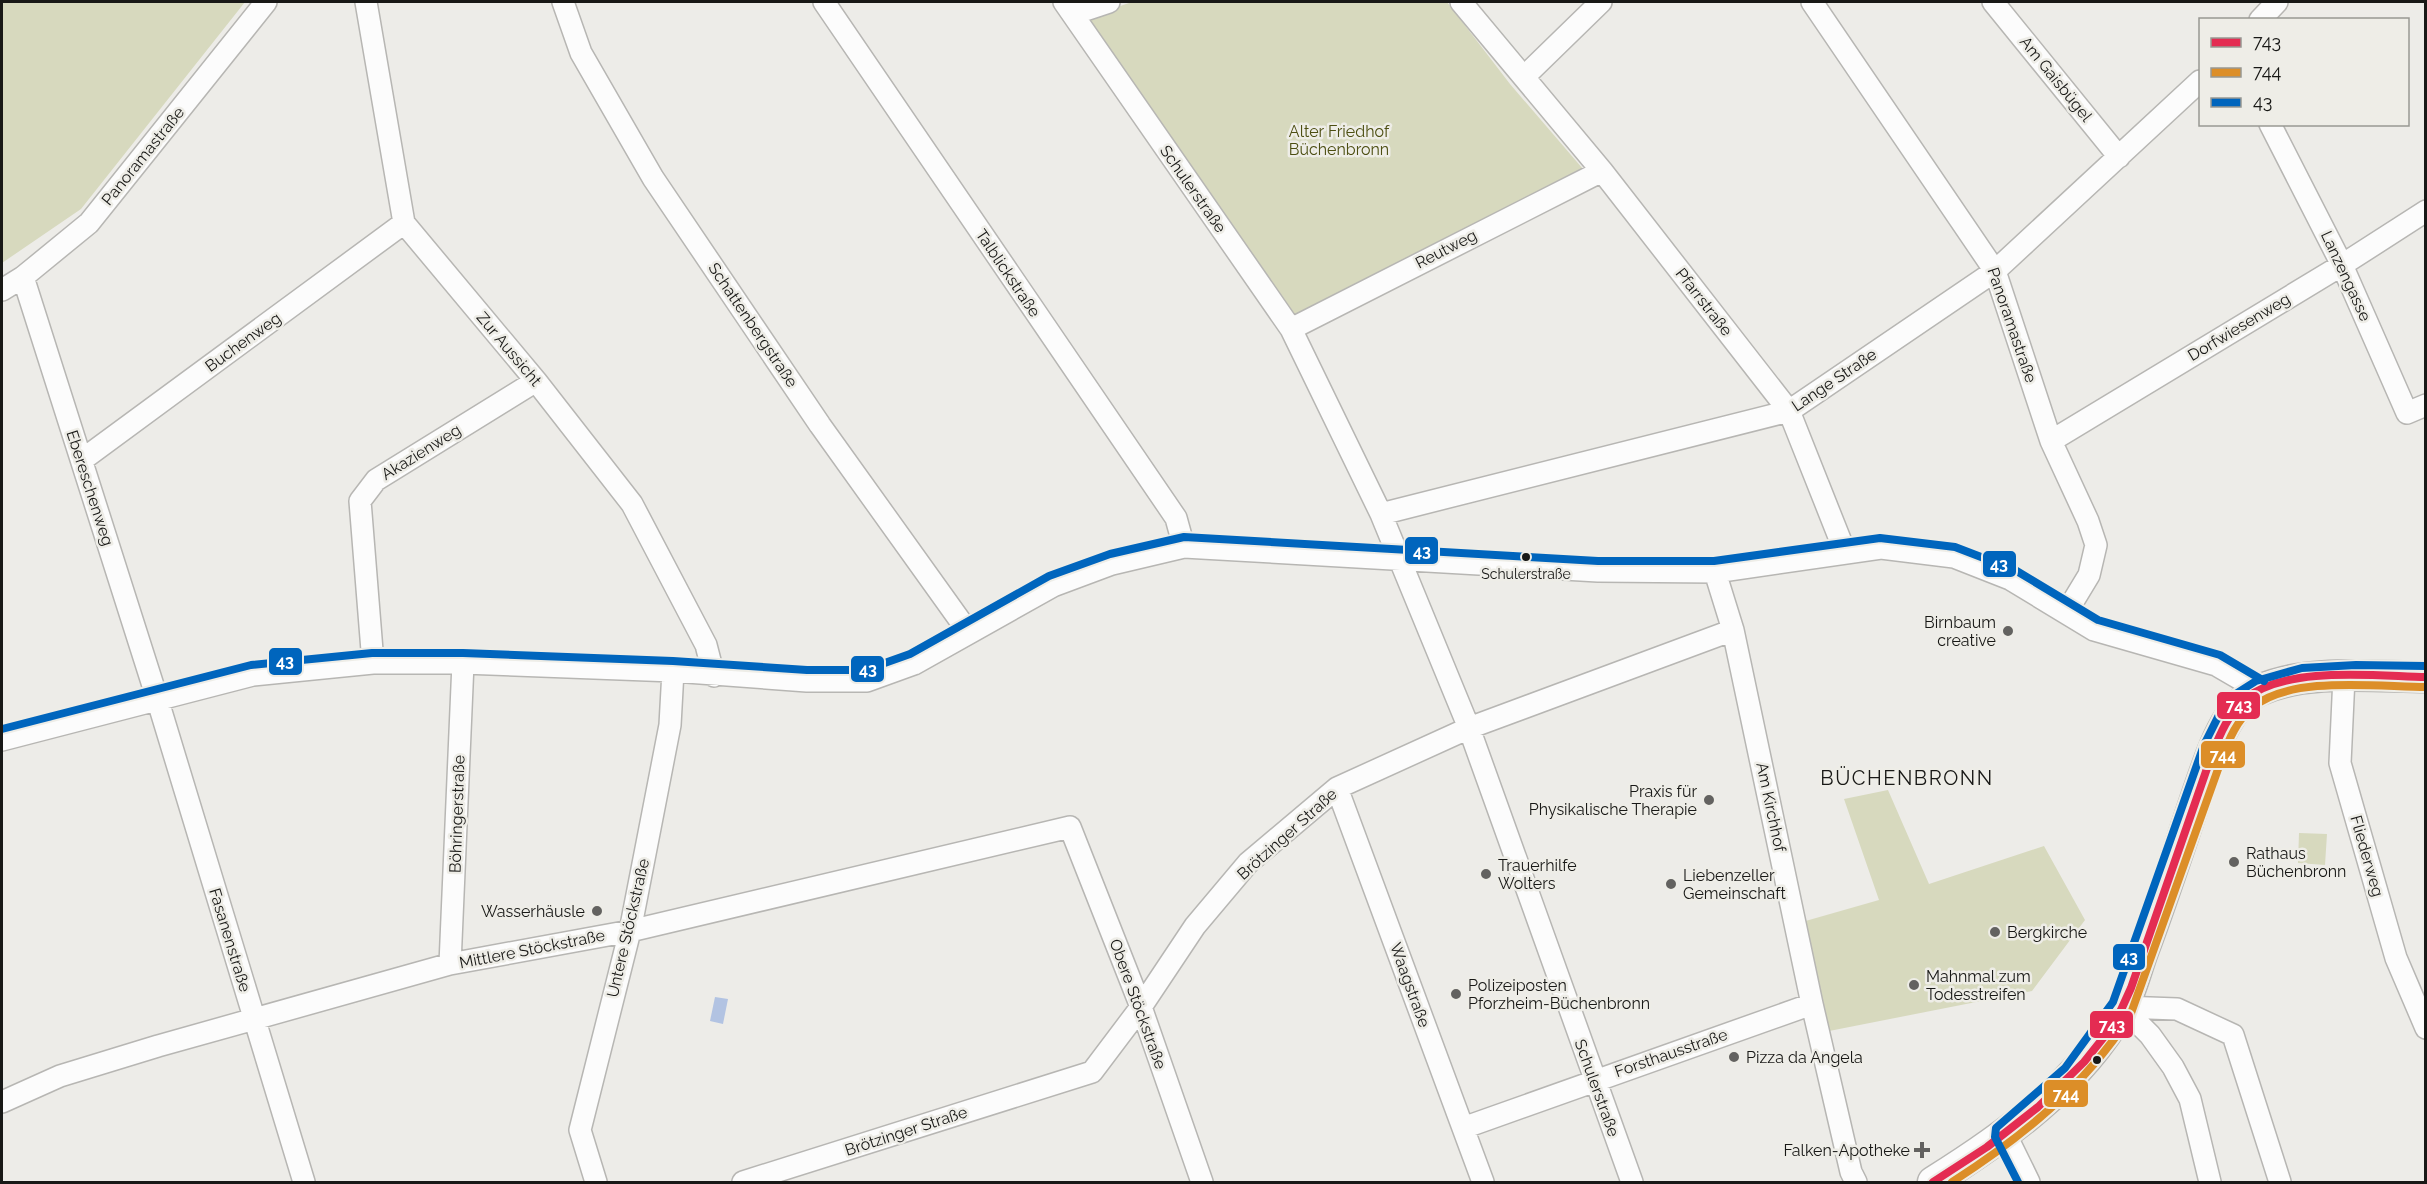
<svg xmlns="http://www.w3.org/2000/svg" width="2427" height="1184" font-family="Raleway,sans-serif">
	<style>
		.green { fill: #d7d9be }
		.water { fill: #b2c3e2 }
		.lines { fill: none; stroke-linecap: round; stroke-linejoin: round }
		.minor-casing { stroke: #b7b6b3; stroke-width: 24 }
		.secondary-casing { stroke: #b7b6b3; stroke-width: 33 }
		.minor { stroke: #fcfcfc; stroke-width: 21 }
		.secondary { stroke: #fcfcfc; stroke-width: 30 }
		.bus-1-casing { stroke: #eeede7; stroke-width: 12 }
		.bus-2-casing { stroke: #eeede7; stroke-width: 12 }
		.bus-3-casing { stroke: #eeede7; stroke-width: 12 }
		.bus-1 { stroke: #e42c52; stroke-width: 8 }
		.bus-2 { stroke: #dc8e28; stroke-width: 8 }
		.bus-3 { stroke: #0065bd; stroke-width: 8 }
		.bus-dot { fill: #181816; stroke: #eeede7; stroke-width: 2 }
		.poi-dot { fill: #636260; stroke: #eeede7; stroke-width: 2 }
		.labels { text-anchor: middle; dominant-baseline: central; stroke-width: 5; stroke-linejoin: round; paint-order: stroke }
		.bus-label { font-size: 14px; fill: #181816; stroke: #eeede7 }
		.street-label { font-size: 16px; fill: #181816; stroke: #eeede7 }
		.park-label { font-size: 16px; fill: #4c4e11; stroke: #eeede7 }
		.poi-label { font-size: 16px; fill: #181816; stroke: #eeede7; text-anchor: start }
		.quarter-label { font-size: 20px; letter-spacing: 1.5px; fill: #181816; stroke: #eeede7 }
		.line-badge { stroke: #eeede7; stroke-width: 2 }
		.badge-label { font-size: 16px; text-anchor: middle; font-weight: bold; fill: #fff }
	</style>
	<rect width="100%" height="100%" fill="#edece8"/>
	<path class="green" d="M 2,2 L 245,2 L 81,209 L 2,263 Z
		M 1132,2 L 1447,2 L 1510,84 L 1583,169 L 1295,320 L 1085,18 Z
		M 1888,790 L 1929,884 L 2044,846 L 2085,920 L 2032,991 L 1819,1033 L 1795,924 L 1879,900 L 1844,799 Z
		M 2299,833 L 2327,834 L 2325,865 L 2298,863 Z"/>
	<path class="water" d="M 715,997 L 728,999 L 723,1024 L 710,1021 Z"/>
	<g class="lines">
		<defs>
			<path id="minor" d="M 366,2 L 404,223 L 536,381 L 632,504 L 706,645 L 714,676
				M 563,2 L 581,53 L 653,178 L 820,425 L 969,633
				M 824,2 L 1176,518 L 1184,547
				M 1064,2 L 1291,329 L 1381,514 L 1469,728 L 1632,1182
				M 1461,2 L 1602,171 L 1789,411 L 1845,552
				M 1812,2 L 1995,271 L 2051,441 L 2088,521 L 2096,545 L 2089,575 L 2066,613
				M 1993,2 L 2119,157
				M 1073,14 L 1109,2
				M 2260,20 L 2277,2
				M 1524,77 L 1601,2
				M 2270,124 L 2342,265 L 2407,413 L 2426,405
				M 23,277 L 157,698 L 304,1182
				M 2,290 L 23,277 L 89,223 L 266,2
				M 1291,329 L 1602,171
				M 2051,441 L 2342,265 L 2426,211
				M 82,460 L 404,223
				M 1381,514 L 1789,411 L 1995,271 L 2200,81
				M 1715,572 L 1733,630 L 1812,1004 L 1851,1172 L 1856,1182
				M 373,663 L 360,501 L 376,480 L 536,381
				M 2344,677 L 2340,763 L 2396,958 L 2426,1028
				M 2,740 L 253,675 L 373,663 L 463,663 L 673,671 L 807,681 L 867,681 L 914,664 L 1053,586 L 1112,564 L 1184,547 L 1598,571 L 1715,572 L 1881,548 L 1954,557 L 2010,579 L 2094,630 L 2216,665 L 2259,690
				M 1337,788 L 1483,1182
				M 450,964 L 463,663
				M 2122,1007 L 2177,1009 L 2233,1035 L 2280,1182
				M 2122,1007 L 2150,1035 L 2173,1067 L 2190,1099 L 2210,1182
				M 2,1102 L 60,1076 L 158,1046 L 450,964 L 630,931 L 1070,827 L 1141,1007 L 1202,1182
				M 1463,1128 L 1812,1004
				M 2005,1133 L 2029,1182
				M 596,1182 L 580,1130 L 630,931 L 670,725 L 673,671
				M 743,1182 L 1092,1072 L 1141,1007 L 1195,926 L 1248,863 L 1337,788 L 1469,728 L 1733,630"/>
			<path id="secondary" d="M 1933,1182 C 2005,1137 2078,1085 2121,1010 C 2131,992 2136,970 2143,951 C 2163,898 2180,845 2198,792 C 2207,767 2215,740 2230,717 C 2236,707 2248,695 2260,690 C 2306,669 2375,677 2426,677"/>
		</defs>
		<use href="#minor" class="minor-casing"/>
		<use href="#secondary" class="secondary-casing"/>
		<use href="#minor" class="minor"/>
		<use href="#secondary" class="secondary"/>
		<defs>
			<path id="bus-1" d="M 1933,1182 L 1987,1147 L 2038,1107 L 2084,1062 L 2104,1037 L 2121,1010 L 2131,988 L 2212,754 C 2220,734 2229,713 2245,699 C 2287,665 2375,676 2426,677"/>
			<path id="bus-2" d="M 1952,1182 C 2022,1137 2084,1087 2130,1016 L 2222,758 C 2229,739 2237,720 2253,707 C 2291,675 2379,687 2426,687"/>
			<path id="bus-3" d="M 2,729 L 251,665 L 372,653 L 463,653 L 673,661 L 807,670 L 865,670 L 910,654 L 1049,576 L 1110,554 L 1184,537 L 1598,561 L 1714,561 L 1880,538 L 1955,547 L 2015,570 L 2098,620 L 2220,655 L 2264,681
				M 2018,1182 L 1995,1137 L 1996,1128 L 2065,1068 L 2113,1002 L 2204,745 L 2220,713 L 2234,695 L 2256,681 L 2302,668 L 2356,665 L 2426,666"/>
		</defs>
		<use href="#bus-1" class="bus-1-casing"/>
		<use href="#bus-2" class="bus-2-casing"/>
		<use href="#bus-3" class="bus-3-casing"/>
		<use href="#bus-1" class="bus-1"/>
		<use href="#bus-2" class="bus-2"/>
		<use href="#bus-3" class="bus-3"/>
	</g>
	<g class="bus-dot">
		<circle cx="1526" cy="557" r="5"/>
		<circle cx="2097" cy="1060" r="5"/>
	</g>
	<g class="poi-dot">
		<circle cx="2008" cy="631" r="6"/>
		<circle cx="1709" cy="800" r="6"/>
		<circle cx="2234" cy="862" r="6"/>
		<circle cx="1486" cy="874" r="6"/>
		<circle cx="1671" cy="884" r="6"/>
		<circle cx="597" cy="911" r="6"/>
		<circle cx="1995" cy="932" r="6"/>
		<circle cx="1914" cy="985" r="6"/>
		<circle cx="1456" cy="994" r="6"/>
		<circle cx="1734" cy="1057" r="6"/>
		<path d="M1919 1141h6v6h6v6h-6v6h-6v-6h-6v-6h6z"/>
	</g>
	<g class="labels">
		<g class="bus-label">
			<text x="1526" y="574">Schulerstraße</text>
		</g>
		<g class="street-label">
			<text transform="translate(2056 79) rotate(51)">Am Gaisbügel</text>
			<text transform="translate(143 156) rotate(-51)">Panoramastraße</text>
			<text transform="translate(1193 189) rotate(55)">Schulerstraße</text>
			<text transform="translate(1446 249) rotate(-27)">Reutweg</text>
			<text transform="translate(1008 273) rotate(56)">Talblickstraße</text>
			<text transform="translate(2346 276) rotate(65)">Lanzengasse</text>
			<text transform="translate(1704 302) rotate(52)">Pfarrstraße</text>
			<text transform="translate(753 325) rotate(56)">Schattenbergstraße</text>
			<text transform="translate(2012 325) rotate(71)">Panoramastraße</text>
			<text transform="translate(2239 327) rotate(-31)">Dorfwiesenweg</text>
			<text transform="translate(243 342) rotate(-36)">Buchenweg</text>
			<text transform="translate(509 349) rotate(50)">Zur Aussicht</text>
			<text transform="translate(1834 380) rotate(-34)">Lange Straße</text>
			<text transform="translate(421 452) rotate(-32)">Akazienweg</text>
			<text transform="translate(90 488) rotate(72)">Ebereschenweg</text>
			<text transform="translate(1771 807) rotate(78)">Am Kirchhof</text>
			<text transform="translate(457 814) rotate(-88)">Böhringerstraße</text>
			<text transform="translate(1287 834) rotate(-42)">Brötzinger Straße</text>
			<text transform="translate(2367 856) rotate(74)">Fliederweg</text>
			<text transform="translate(628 928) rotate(-77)">Untere Stöckstraße</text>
			<text transform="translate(230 940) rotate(73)">Fasanenstraße</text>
			<text transform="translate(532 949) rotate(-11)">Mittlere Stöckstraße</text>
			<text transform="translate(1410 985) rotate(70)">Waagstraße</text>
			<text transform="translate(1138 1004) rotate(70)">Obere Stöckstraße</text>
			<text transform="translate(1671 1053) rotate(-19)">Forsthausstraße</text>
			<text transform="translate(1597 1088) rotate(70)">Schulerstraße</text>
			<text transform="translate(906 1131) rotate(-18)">Brötzinger Straße</text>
		</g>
		<g class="park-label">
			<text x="1339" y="131">Alter Friedhof<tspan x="1339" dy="18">Büchenbronn</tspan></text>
		</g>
		<g class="poi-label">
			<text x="1996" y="622" text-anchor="end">Birnbaum<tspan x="1996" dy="18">creative</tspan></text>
			<text x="1697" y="791" text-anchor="end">Praxis für<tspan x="1697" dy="18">Physikalische Therapie</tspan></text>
			<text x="2246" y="853">Rathaus<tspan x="2246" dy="18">Büchenbronn</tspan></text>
			<text x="1498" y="865">Trauerhilfe<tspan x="1498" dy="18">Wolters</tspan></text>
			<text x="1683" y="875">Liebenzeller<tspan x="1683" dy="18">Gemeinschaft</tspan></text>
			<text x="585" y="911" text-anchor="end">Wasserhäusle</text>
			<text x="2007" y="932">Bergkirche</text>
			<text x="1926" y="976">Mahnmal zum<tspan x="1926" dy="18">Todesstreifen</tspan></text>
			<text x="1468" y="985">Polizeiposten<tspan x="1468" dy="18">Pforzheim-Büchenbronn</tspan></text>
			<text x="1746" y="1057">Pizza da Angela</text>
			<text x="1910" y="1150" text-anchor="end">Falken-Apotheke</text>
		</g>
		<g class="quarter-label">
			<text x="1907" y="778">BÜCHENBRONN</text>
		</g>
	</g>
	<g class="line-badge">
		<rect x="1404" y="536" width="35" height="29" rx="6" fill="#0065bd"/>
		<rect x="1982" y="550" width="35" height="28" rx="6" fill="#0065bd"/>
		<rect x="268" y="647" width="35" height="29" rx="6" fill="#0065bd"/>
		<rect x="850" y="655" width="35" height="28" rx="6" fill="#0065bd"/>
		<rect x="2216" y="691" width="45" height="29" rx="6" fill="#e42c52"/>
		<rect x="2200" y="740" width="46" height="29" rx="6" fill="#dc8e28"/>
		<rect x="2112" y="943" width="34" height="28" rx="6" fill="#0065bd"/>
		<rect x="2089" y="1010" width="45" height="29" rx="6" fill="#e42c52"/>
		<rect x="2043" y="1079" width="46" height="29" rx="6" fill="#dc8e28"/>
	</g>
	<g class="badge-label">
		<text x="1422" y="557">43</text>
		<text x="1999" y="570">43</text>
		<text x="285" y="667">43</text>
		<text x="868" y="675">43</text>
		<text x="2239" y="711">743</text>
		<text x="2223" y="761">744</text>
		<text x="2129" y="963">43</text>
		<text x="2112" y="1031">743</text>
		<text x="2066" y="1100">744</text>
	</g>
	<rect width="2427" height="1184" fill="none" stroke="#181816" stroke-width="6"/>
	<rect x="2199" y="18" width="210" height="108" fill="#eeede7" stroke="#989893" stroke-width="1.5"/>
	<rect x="2211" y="38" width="30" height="9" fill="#e42c52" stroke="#989893" stroke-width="1.5"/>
	<text x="2253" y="48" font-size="18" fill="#181816">743</text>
	<rect x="2211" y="68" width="30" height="9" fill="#dc8e28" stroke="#989893" stroke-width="1.5"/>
	<text x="2253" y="78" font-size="18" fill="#181816">744</text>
	<rect x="2211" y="98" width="30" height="9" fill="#0065bd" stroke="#989893" stroke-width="1.5"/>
	<text x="2253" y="108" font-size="18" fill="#181816">43</text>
</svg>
